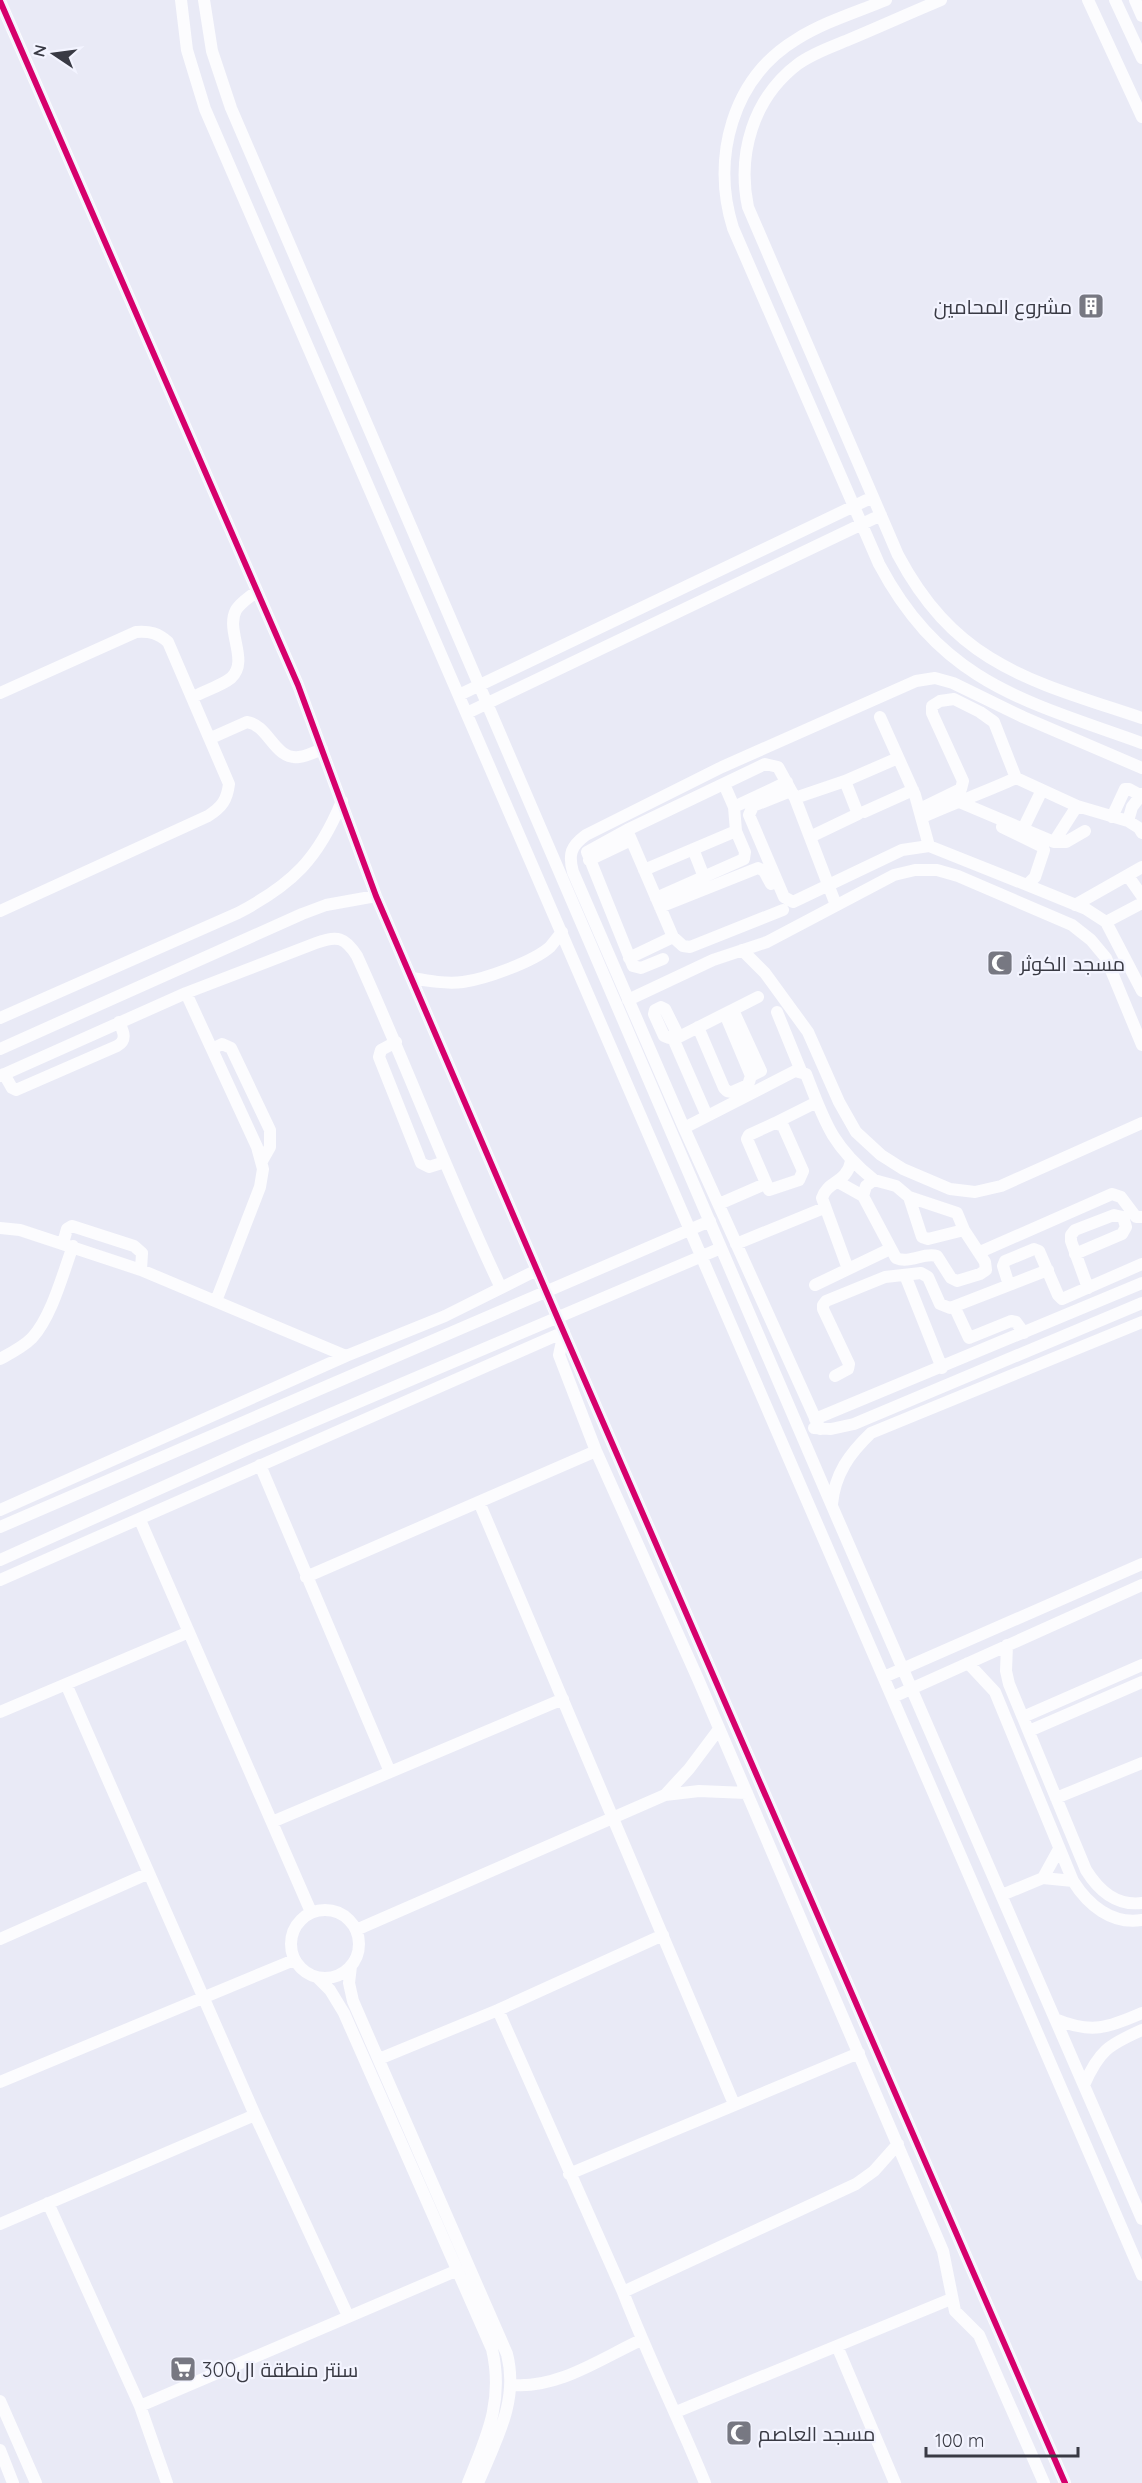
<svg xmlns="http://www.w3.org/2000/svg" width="1142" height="2483" font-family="Quicksand,Cairo,sans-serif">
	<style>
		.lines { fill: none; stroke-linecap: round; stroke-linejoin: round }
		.minor { stroke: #fcfcfe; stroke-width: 12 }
		.cycleway-casing { stroke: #f3f4ff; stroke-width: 10 }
		.cycleway { stroke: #d6006c; stroke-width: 6 }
		.labels { text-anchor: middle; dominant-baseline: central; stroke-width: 4.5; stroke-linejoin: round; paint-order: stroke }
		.poi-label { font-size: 20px; fill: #393a44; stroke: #f3f4ff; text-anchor: start }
	</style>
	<rect width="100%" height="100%" fill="#e9eaf6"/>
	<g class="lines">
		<path class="minor" d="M 181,0 L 187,50 L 205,109 L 1142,2275
			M 204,0 L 212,51 L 231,108 L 832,1506 L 1142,2219
			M 886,0 C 857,12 824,22 797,39 C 732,78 711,158 733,228 L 879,564 C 942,683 1025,701 1142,743
			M 941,0 C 910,13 879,27 848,40 C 831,47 813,53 798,64 C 753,98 737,154 748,207 L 898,555 C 957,666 1032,681 1142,718
			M 1088,0 L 1142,117
			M 1115,0 L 1142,58
			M 1135,0 L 1142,16
			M 0,1 L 298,685 L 376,896 L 558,1319 L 1065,2483
			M 0,693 L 136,632 C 150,631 158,633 168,642 L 229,784 C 227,800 222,807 208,816 L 0,911
			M 459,695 L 873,497
			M 193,697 C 204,691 221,686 231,678 C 250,661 225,631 236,610 C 241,602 250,597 257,591
			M 467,713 L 881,515
			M 880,717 L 915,795 L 929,846
			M 211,738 L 247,722 C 269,725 274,760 299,757 C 307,756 315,752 322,749
			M 1016,778 L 1077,806 L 1128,821 L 1139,828 L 1142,833
			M 791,791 L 753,806 L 749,815 L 784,897 L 793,902 L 902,850 L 929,846 L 1027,885 L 1035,877 L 1044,850 L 1041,846 L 1002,827
			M 795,798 L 845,781 L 898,758
			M 957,801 L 1054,842 L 1066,842 L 1085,831
			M 734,807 L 787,782
			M 920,809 L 961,789 L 963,781 L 932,713 L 932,706 L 940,701 L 954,699 L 980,712 L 994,722 L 1016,778 C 985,792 954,803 923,817
			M 864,812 L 913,790
			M 1112,817 L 1125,789 L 1129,789 L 1142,796
			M 1128,821 L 1132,807 L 1142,794
			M 1023,829 L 1042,790
			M 627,830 L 673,937 L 683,946 L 690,947 L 783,910
			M 810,837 L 858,814 L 845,781
			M 1054,842 L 1077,806
			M 693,849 L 704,877
			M 589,860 L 631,840
			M 644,870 L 736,831
			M 1128,876 L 1142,896
			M 1027,885 L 1086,909 L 1106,922 L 1142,991
			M 656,898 L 744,859 L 745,852 L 736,831 L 734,807 L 724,784
			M 1075,905 L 1142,867
			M 660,907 L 758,868 L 764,871 L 771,884
			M 1106,922 L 1142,903
			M 742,950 L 765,973 L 808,1032 L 839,1102 L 856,1132 L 881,1155 L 903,1169 L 950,1189 L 975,1192 L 1001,1186 L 1142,1123
			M 629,958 L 673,937
			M 663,959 L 641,968 L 633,966 L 587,852 L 627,830 L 765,764 L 778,767 L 795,798 L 836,905
			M 412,978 C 429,981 446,984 463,982 C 485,979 533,962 550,947 C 554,942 558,937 562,932
			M 186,993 L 257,1147 L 263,1169 L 260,1187 L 216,1301
			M 628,1000 L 713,960 L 767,942 L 894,875 L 915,870 L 937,870 L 958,876 L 1072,925 L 1091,940 L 1106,958 L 1142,1045
			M 661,1007 L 665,1009 L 676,1031 L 675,1034 L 669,1038 L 664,1036 L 654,1014 L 655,1010 Z
			M 733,1010 L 761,1071 L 751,1076
			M 777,1012 L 801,1071
			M 0,1018 L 238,913 C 293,884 318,859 342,801
			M 698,1027 L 724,1088 L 727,1091 L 732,1092 L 748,1085 L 751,1076 L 725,1014
			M 672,1036 L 707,1116
			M 673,1040 L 758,997
			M 396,1042 L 381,1050 L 379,1057 L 418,1155 L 421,1163 L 429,1167 L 445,1162
			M 0,1049 L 302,914 L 326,905 L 376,896
			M 212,1049 L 222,1044 L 231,1048 L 270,1130 L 270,1147 L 262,1161
			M 4,1074 L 12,1088 L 16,1090 L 117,1046 C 128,1040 123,1031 119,1022
			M 0,1076 L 186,993 L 316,943 C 337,935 345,937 357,956 C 407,1066 449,1179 501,1288
			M 775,1123 L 783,1126 L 803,1171 L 799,1180 L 769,1190 L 747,1139 L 749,1135 Z
			M 775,1123 L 817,1102
			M 684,1128 L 795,1071 L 806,1074 C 825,1123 832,1146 874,1180
			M 838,1182 L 863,1196
			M 909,1197 L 896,1186 L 874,1180 L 866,1186 L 863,1196 L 896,1258 C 910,1264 923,1252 937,1256 L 951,1278 L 957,1281 L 980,1274 L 986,1270 L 985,1262 L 964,1230 L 957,1213 L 909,1197 L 922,1237 L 928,1239 L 964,1230
			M 719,1204 L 765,1184
			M 0,1228 L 20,1230 L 141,1270 L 346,1356
			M 63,1243 L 67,1229 L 72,1226 L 134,1246 L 142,1253 L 141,1270
			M 736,1244 L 824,1208
			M 980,1252 L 1112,1194 L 1121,1197 L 1136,1217 L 1142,1217
			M 1075,1254 L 1122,1234 L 1126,1227 L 1123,1217 L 1114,1215 L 1075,1230 L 1071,1235 L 1071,1241 L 1088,1288
			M 848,1269 L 822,1198 C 827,1181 847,1183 851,1161
			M 905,1275 L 942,1368
			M 815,1285 L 890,1249
			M 1009,1285 L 1003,1266 L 1005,1261 L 1034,1249 L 1039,1251 L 1058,1295 L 1062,1299 L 1142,1264
			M 955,1308 L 969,1338 L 1011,1321 L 1016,1322 L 1024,1333
			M 564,1332 L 559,1355 L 596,1451 L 698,1679 L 943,2251 L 955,2311 L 979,2335 L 1044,2483
			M 0,1359 C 11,1353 23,1347 32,1338 C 52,1316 63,1273 73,1246
			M 835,1376 L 848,1369 L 849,1364 L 823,1309 L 823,1305 L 826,1301 L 885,1277 L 921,1273 L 928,1277 L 940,1304 L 950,1308 L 1048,1270
			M 815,1419 L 1142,1283
			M 814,1428 L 831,1429 L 854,1424 L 1142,1303
			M 820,1429 L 684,1128 L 573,872 C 568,854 571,846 586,835 L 722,767 L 916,681 L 935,678 L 953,683 L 1023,717 L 1142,768
			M 260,1465 L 390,1772
			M 479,1502 L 734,2104
			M 832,1504 C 835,1474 849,1454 871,1433 L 1142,1322
			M 0,1510 L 346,1356 L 445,1316 L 537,1270
			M 140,1520 L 311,1912
			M 0,1527 L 710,1221
			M 0,1560 L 248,1449 L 721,1248
			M 306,1577 L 596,1451
			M 0,1580 L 564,1332
			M 1007,1645 L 1006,1671 L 1009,1684 L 1086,1870 C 1099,1891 1116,1906 1142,1903
			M 968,1663 L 995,1692 L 1073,1881 C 1088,1905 1112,1925 1142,1920
			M 884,1677 L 1142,1564
			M 66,1684 L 255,2115 L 348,2316
			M 893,1697 L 1142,1585
			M 0,1712 L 189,1632
			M 1023,1717 L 1142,1665
			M 1029,1731 L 1142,1682
			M 665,1795 L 689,1769 L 719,1729
			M 1056,1798 L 1142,1763
			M 272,1822 L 563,1699
			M 1043,1878 L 1059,1849
			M 1002,1895 L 1043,1878 L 1073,1881
			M291 1944a34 34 0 1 1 68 0a34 34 0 1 1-68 0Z
			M 356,1930 L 665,1795 L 699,1791 L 747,1793
			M 0,1939 L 147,1874
			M 351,1966 L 349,1983 L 353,2001 L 507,2354 C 519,2401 496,2440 478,2483
			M 317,1977 L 330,1990 L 344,2013 L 492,2349 C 504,2401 487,2436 468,2483
			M 498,2010 L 623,2292 C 648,2357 679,2419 705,2483
			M 1055,2019 C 1091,2034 1108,2028 1142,2013
			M 379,2059 L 498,2010 L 663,1935
			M 0,2082 L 294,1960
			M 1084,2085 C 1099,2051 1108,2045 1142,2030
			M 569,2174 L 859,2053
			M 48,2203 L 140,2406 L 167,2483
			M 0,2224 L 255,2115
			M 623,2292 L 856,2184 L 874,2171 L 898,2144
			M 837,2346 L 895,2483
			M 512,2385 C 558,2389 600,2359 641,2340
			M 0,2401 L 36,2483
			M 140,2406 L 458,2270
			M 676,2412 L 951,2299
			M 0,2450 L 13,2483"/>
		<defs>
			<path id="cycleway" d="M 0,1 L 298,685 L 376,896 L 558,1319 L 1065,2483"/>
		</defs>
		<use href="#cycleway" class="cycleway-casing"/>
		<use href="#cycleway" class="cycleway"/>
	</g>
	<defs>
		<symbol id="building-square" viewBox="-11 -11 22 22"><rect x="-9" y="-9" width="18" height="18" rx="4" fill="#777882" stroke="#f3f4ff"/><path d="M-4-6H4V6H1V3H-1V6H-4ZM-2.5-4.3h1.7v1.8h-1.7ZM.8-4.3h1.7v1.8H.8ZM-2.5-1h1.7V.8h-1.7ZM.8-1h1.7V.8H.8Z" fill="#fff"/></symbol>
		<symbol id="mosque-square" viewBox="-11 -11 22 22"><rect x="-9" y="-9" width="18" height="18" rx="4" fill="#777882" stroke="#f3f4ff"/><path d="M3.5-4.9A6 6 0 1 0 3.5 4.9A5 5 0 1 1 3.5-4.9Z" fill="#fff"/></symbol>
		<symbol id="supermarket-square" viewBox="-11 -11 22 22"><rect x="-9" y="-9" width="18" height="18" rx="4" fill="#777882" stroke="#f3f4ff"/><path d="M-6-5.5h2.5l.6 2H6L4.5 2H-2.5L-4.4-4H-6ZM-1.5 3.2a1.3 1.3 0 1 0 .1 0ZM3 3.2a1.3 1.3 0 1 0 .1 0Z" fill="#fff"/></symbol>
	</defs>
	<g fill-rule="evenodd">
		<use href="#building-square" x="1076" y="291" width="30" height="30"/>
		<use href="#mosque-square" x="985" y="948" width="30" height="30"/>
		<use href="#supermarket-square" x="168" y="2354" width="30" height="30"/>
		<use href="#mosque-square" x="724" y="2418" width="30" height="30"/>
	</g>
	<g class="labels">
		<g class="poi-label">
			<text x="1072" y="306" text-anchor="end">مشروع المحامين</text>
			<text x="1020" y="963">مسجد الكوثر</text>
			<text x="202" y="2369">سنتر منطقة ال300</text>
			<text x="758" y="2433">مسجد العاصم</text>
		</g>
	</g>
	<g transform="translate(54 54) rotate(283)" stroke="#f3f4ff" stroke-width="4.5" paint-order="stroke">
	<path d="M0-4.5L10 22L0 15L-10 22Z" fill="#393a44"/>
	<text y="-9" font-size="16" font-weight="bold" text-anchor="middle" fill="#393a44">N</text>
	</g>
	<path d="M926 2447v9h152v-9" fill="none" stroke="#393a44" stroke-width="3"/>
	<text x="935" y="2447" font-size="18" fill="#393a44" stroke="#f3f4ff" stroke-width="4.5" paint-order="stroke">100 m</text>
</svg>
